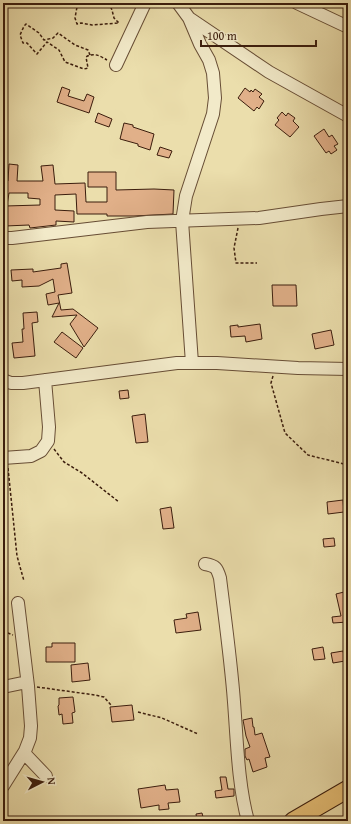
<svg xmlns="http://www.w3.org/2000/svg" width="351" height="824" font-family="'Gentium Book Plus',serif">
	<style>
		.building { fill: #e1b089; stroke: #3b1d0d }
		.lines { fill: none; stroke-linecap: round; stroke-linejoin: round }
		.minor-casing { stroke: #674d35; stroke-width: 14 }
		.highway-casing { stroke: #3b1d0d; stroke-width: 19 }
		.path { stroke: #3b1d0d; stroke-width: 1.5; stroke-dasharray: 3 2; stroke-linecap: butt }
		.minor { stroke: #f2eac9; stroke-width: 12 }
		.highway { stroke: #e6bf76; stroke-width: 17 }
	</style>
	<rect width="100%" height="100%" fill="#ebdeac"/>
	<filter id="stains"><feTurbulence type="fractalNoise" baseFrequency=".005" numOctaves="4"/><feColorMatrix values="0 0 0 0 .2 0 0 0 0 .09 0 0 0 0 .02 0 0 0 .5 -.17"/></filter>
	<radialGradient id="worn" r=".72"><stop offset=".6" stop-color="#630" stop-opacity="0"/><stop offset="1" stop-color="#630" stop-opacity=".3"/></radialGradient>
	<path class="building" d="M 62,87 L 70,90 L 68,96 L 84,101 L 87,94 L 94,97 L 89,113 L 57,102 Z
		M 245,88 L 250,92 L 251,90 L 253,92 L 255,89 L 262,94 L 259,97 L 264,101 L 259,109 L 257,107 L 254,111 L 238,98 Z
		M 282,112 L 286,116 L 288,113 L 295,118 L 293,121 L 299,127 L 290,137 L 275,125 L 279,120 L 277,118 Z
		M 98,113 L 112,119 L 109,127 L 95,122 Z
		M 124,123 L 133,125 L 133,127 L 154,134 L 150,150 L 138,146 L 138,144 L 120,139 Z
		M 324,129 L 329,137 L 332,135 L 338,144 L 334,146 L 337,150 L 331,154 L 329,151 L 326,153 L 314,136 Z
		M 160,147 L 172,151 L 169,158 L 157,155 Z
		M 9,164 L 18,165 L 17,181 L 43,181 L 41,166 L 53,165 L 55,184 L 85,183 L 86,202 L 107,202 L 107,187 L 88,187 L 88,172 L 116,172 L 116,190 L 154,189 L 174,190 L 173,214 L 134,216 L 107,216 L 107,214 L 77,214 L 76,194 L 55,195 L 55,210 L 74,211 L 74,222 L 56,221 L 56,225 L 30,228 L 29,225 L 5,226 L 5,206 L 40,205 L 40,199 L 28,198 L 28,193 L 9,193 L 7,205 L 3,205 L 3,180 L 8,181 Z
		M 67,263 L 72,293 L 58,295 L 61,310 L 73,309 L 98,328 L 84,347 L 70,324 L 77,315 L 52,317 L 59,303 L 48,305 L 46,294 L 55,292 L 53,279 L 39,286 L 22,287 L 22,280 L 12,281 L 11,270 L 33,269 L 33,272 L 61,268 L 61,264 Z
		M 272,285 L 296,285 L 297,306 L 273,306 Z
		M 37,312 L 38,322 L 32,323 L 35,356 L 14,358 L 12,343 L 23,342 L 22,329 L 24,329 L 23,313 Z
		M 260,324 L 262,339 L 246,342 L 245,336 L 231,337 L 230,326 L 238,325 L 238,327 Z
		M 331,330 L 334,345 L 315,349 L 312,334 Z
		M 62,332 L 83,348 L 76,358 L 54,342 Z
		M 128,390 L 129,398 L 120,399 L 119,391 Z
		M 145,414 L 148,442 L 136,443 L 132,416 Z
		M 343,500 L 344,512 L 328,514 L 327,502 Z
		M 171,507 L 174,528 L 163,529 L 160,509 Z
		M 334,538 L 335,546 L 324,547 L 323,539 Z
		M 348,591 L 348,622 L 333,623 L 332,617 L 341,616 L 336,594 Z
		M 198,612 L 201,630 L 176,633 L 174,620 L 187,618 L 186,614 Z
		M 52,643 L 75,643 L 75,662 L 46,662 L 46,647 L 52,647 Z
		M 323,647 L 325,659 L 314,660 L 312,649 Z
		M 343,651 L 345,661 L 333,663 L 331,653 Z
		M 88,663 L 90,680 L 72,682 L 71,665 Z
		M 73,697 L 75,712 L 72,713 L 73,723 L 63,724 L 62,714 L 59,715 L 58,706 L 59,705 L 59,698 Z
		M 132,705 L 134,720 L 112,722 L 110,707 Z
		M 252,718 L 253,727 L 254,727 L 255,735 L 262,733 L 270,757 L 265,758 L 267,767 L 253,772 L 249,759 L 247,760 L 245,756 L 245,749 L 250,747 L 246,736 L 243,720 Z
		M 220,777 L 226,777 L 228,789 L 234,789 L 234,796 L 216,798 L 215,791 L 222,790 Z
		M 165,785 L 166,790 L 178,789 L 180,802 L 168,803 L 169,809 L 159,810 L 159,805 L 141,808 L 138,789 Z
		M 202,813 L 204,821 L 197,821 L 196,814 Z"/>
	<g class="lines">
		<defs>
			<path id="minor" d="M 178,3 L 189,18 L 200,44 L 209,60 L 213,73 L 215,98 L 213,114 L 186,196 L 182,221 L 192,363
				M 297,3 L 348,27
				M 189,18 L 269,72 L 348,116
				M 116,65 L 145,3
				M 3,238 L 12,238 L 147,222 L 259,218 L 321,209 L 348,206
				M 3,380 L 11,383 L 23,383 L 177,363 L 217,363 L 298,368 L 348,369
				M 3,458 L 31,456 L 41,451 L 48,441 L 49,427 L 45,380
				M 205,564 C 216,566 217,568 220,578 C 225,619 231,661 234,702 C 237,740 238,785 248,821
				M 3,687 L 27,682
				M 24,753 L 46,776
				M 3,786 L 25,751 L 30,738 L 31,726 L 28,686 L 18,603"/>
			<path id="highway" d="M 293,821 L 348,789"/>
		</defs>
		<use href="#minor" class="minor-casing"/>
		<use href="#highway" class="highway-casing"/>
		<path class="path" d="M 75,3 L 77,7 L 75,18 L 77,24 L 81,23 L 92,25 L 119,23 L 114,18 L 112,10 L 109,3
			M 90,55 L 88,50 L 75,45 L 58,33 L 53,38 L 44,40 L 39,33 L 26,24 C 23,27 22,31 20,35 L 23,43 L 27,43 L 37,54 L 47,42 L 59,50 L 65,62 L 84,69 L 88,68 L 86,57 C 94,52 100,56 107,60
			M 238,228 L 234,248 L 236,263 L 257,263
			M 273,376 L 271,383 L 285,433 L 308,455 L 348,465
			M 54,449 L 64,462 L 82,473 L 119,502
			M 8,468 L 17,556 L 24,581
			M 3,631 L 13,635
			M 37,687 L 95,695 L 104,697 L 111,705
			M 138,712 L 162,718 L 198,734"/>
		<use href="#minor" class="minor"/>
		<use href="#highway" class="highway"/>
	</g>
	<rect width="351" height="824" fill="none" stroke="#ebdeac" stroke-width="16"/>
	<rect x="4" y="4" width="343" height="816" fill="none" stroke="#3b1d0d" stroke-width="2"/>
	<rect x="8" y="8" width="335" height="808" fill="none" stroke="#3b1d0d"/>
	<g transform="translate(42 782) rotate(84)" stroke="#f2eac9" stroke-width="3" paint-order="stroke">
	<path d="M0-3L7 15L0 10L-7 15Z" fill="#3b1d0d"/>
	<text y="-6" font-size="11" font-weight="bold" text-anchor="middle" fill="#3b1d0d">N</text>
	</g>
	<path d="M201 40v6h115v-6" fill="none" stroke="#3b1d0d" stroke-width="2"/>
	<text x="207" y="40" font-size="12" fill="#3b1d0d" stroke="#f2eac9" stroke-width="3" paint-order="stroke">100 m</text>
	<rect width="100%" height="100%" filter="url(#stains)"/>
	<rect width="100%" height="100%" fill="url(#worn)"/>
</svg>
